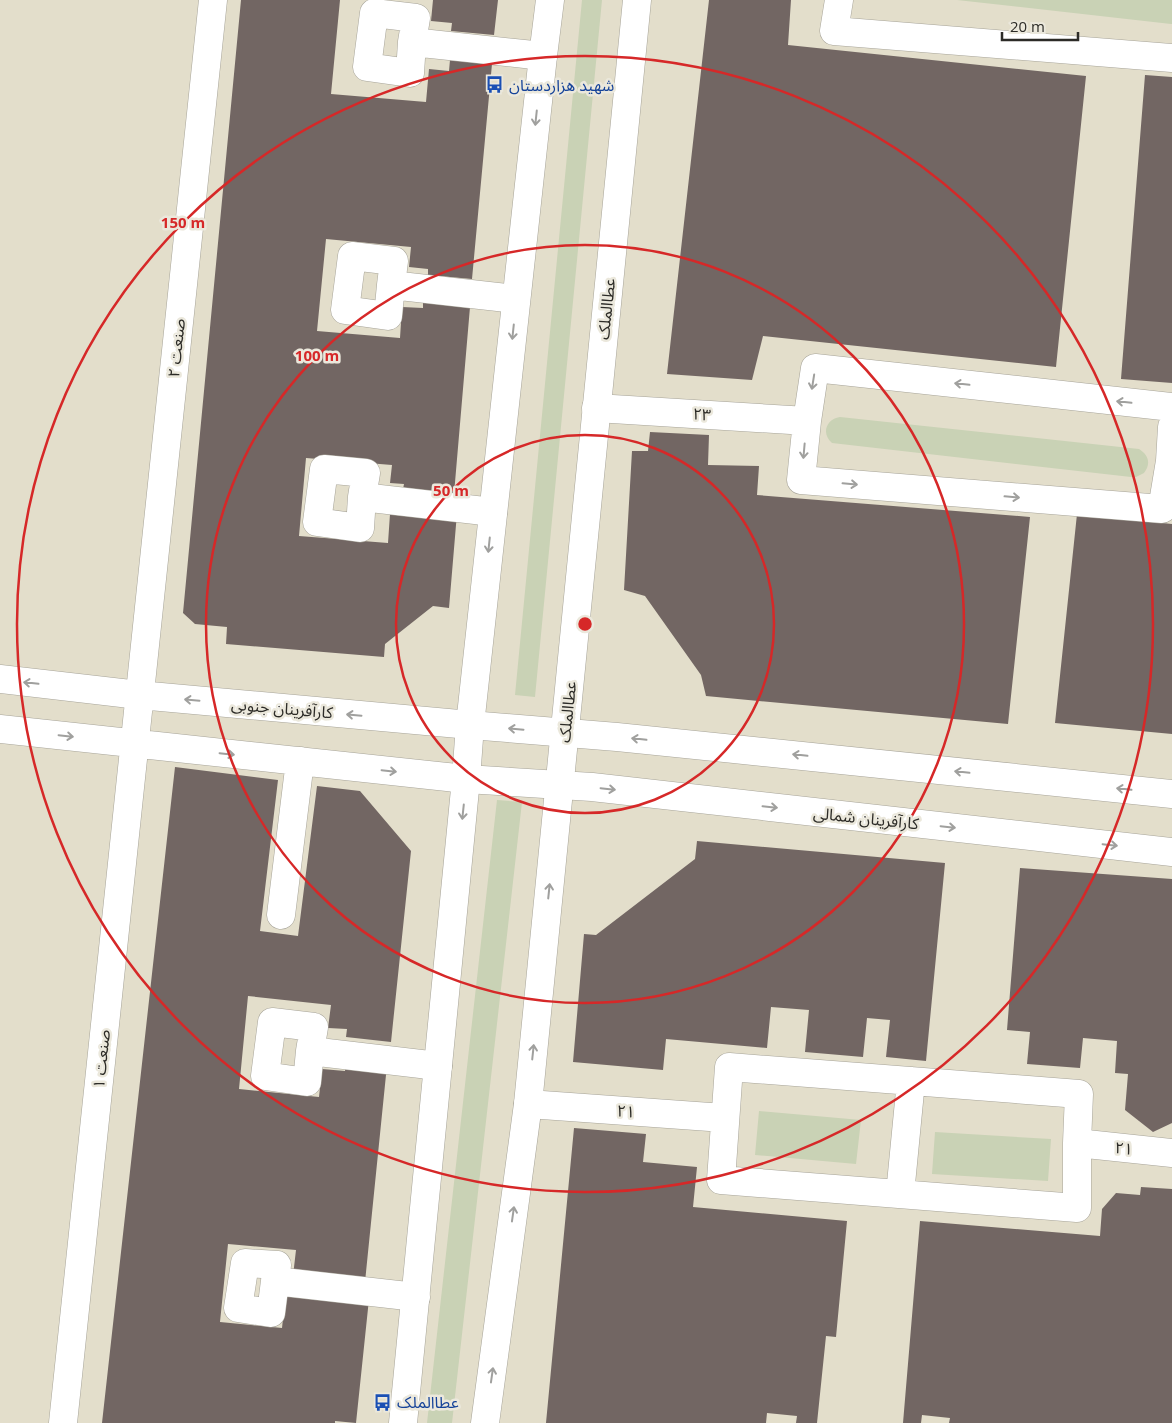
<svg xmlns="http://www.w3.org/2000/svg" width="1172" height="1423" font-family="'Open Sans','Noto Sans Arabic',sans-serif">
	<style>
		.built { fill: #e3decb }
		.green { fill: #c9d2b5 }
		.building { fill: #726663 }
		.lines { fill: none; stroke-linecap: round; stroke-linejoin: round }
		.minor-casing { stroke: #a7a499; stroke-width: 29 }
		.major-casing { stroke: #a7a499; stroke-width: 29 }
		.minor { stroke: #fff; stroke-width: 28 }
		.major { stroke: #fff; stroke-width: 28 }
		.oneway { stroke: #a0a09e }
		.ring { fill: none; stroke: #d62828; stroke-width: 2.5 }
		.labels { text-anchor: middle; dominant-baseline: central; stroke-width: 5; stroke-linejoin: round; paint-order: stroke }
		.transit-label { font-size: 16px; fill: #164399; stroke: #ebe8dc; text-anchor: start }
		.street-label { font-size: 16px; fill: #2c2b27; stroke: #ebe8dc }
		.centre { fill: #d62828; stroke: #ebe8dc; stroke-width: 2.5 }
		.ring-label { font-size: 15px; text-anchor: middle; font-weight: bold; fill: #d62828; stroke: #ebe8dc; stroke-width: 5; stroke-linejoin: round; paint-order: stroke }
	</style>
	<rect width="100%" height="100%" fill="#ebe8dc"/>
	<path class="built" d="M 0,0 L 1172,0 L 1172,1423 L 0,1423 Z"/>
	<path class="green" d="M 582,0 L 602,0 L 535,697 L 515,695 Z
		M 957,0 L 1172,0 L 1172,24 L 1171,24 Z
		M 840,417 L 1139,449 C 1149,455 1151,464 1144,473 L 1136,477 L 1131,477 L 832,443 C 821,434 826,419 840,417 Z
		M 497,800 L 522,802 L 452,1423 L 427,1423 Z
		M 759,1111 L 861,1120 L 856,1164 L 755,1155 Z
		M 935,1132 L 1051,1139 L 1048,1181 L 932,1174 Z"/>
	<path class="building" d="M 241,0 L 340,0 L 331,94 L 426,102 L 429,69 L 449,71 L 450,60 L 492,64 L 472,279 L 428,275 L 428,269 L 409,267 L 411,247 L 326,239 L 317,331 L 400,338 L 402,307 L 423,308 L 423,302 L 470,307 L 454,494 L 403,489 L 404,484 L 390,483 L 392,465 L 306,458 L 299,536 L 388,543 L 390,514 L 403,516 L 403,509 L 457,513 L 449,608 L 433,606 L 385,644 L 384,657 L 226,644 L 227,627 L 195,624 L 183,613 Z
		M 433,0 L 498,0 L 494,35 L 451,31 L 452,23 L 431,21 Z
		M 709,0 L 791,0 L 788,45 L 1086,76 L 1056,367 L 763,336 L 752,380 L 667,374 Z
		M 1145,75 L 1172,77 L 1172,383 L 1121,379 Z
		M 650,432 L 709,435 L 708,465 L 759,466 L 757,495 L 1030,517 L 1008,724 L 706,696 L 701,675 L 645,596 L 624,590 L 632,451 L 648,451 Z
		M 1077,514 L 1172,524 L 1172,734 L 1055,723 Z
		M 175,767 L 278,780 L 260,931 L 298,936 L 317,786 L 360,791 L 411,851 L 391,1042 L 346,1037 L 347,1029 L 328,1028 L 331,1005 L 248,996 L 239,1089 L 319,1097 L 322,1069 L 345,1071 L 346,1061 L 387,1065 L 365,1282 L 293,1276 L 296,1250 L 228,1244 L 220,1322 L 282,1328 L 286,1291 L 369,1299 L 356,1423 L 335,1421 L 335,1423 L 102,1423 Z
		M 697,841 L 945,863 L 926,1061 L 886,1057 L 890,1020 L 867,1018 L 863,1057 L 805,1052 L 809,1010 L 771,1007 L 767,1048 L 666,1039 L 663,1070 L 573,1062 L 584,934 L 596,935 L 695,859 Z
		M 1020,868 L 1172,879 L 1172,1123 L 1153,1132 L 1125,1110 L 1128,1074 L 1115,1073 L 1117,1041 L 1083,1038 L 1080,1068 L 1027,1064 L 1030,1032 L 1007,1030 Z
		M 574,1128 L 646,1134 L 643,1162 L 697,1167 L 693,1207 L 847,1221 L 836,1337 L 826,1336 L 817,1423 L 796,1423 L 797,1416 L 767,1413 L 766,1423 L 546,1423 Z
		M 1141,1187 L 1172,1189 L 1172,1423 L 949,1423 L 950,1418 L 922,1415 L 921,1423 L 903,1423 L 920,1221 L 1100,1236 L 1102,1209 L 1116,1193 L 1140,1195 Z"/>
	<g class="lines">
		<defs>
			<path id="minor" d="M 839,0 L 834,31 L 1172,58
				M 412,42 L 416,18 L 374,13 L 367,67 L 410,73 L 412,42 L 543,56
				M 391,285 L 394,261 L 352,256 L 345,310 L 388,316 L 391,285 L 516,299
				M 1172,407 L 815,368 L 807,421 L 801,480 L 1162,509 L 1170,461 L 1172,427
				M 596,408 L 807,421
				M 362,497 L 366,473 L 324,469 L 317,522 L 360,528 L 362,497 L 493,512
				M 0,679 L 139,695 L 470,725 L 617,737 L 1172,794
				M 0,729 L 466,779 L 592,787 L 1172,852
				M 281,915 L 300,761
				M 310,1051 L 314,1027 L 272,1022 L 265,1076 L 307,1082 L 310,1051 L 438,1066
				M 729,1067 L 1079,1094 L 1077,1143 L 1077,1208 L 721,1180 Z
				M 528,1104 L 724,1118
				M 1077,1143 L 1172,1153
				M 900,1194 L 911,1081
				M 275,1281 L 277,1265 L 245,1263 L 238,1308 L 271,1313 L 275,1281 L 416,1297
				M 63,1423 L 213,0"/>
			<path id="major" d="M 403,1423 L 466,779 L 470,725 L 543,56 L 550,0
				M 485,1423 L 528,1104 L 637,0"/>
		</defs>
		<use href="#minor" class="minor-casing"/>
		<use href="#major" class="major-casing"/>
		<use href="#minor" class="minor"/>
		<use href="#major" class="major"/>
	</g>
	<defs><path id="oneway-shaft" d="M-6 0H5M1.5-3L5.5 0L1.5 3" fill="none" stroke-width="1.6" stroke-linecap="round" stroke-linejoin="round" transform="scale(1.25)"/></defs>
	<g class="oneway">
		<use href="#oneway-shaft" transform="translate(536 118) rotate(96)"/>
		<use href="#oneway-shaft" transform="translate(513 332) rotate(96)"/>
		<use href="#oneway-shaft" transform="translate(813 382) rotate(99)"/>
		<use href="#oneway-shaft" transform="translate(962 384) rotate(-174)"/>
		<use href="#oneway-shaft" transform="translate(1124 402) rotate(-174)"/>
		<use href="#oneway-shaft" transform="translate(804 451) rotate(95)"/>
		<use href="#oneway-shaft" transform="translate(850 484) rotate(5)"/>
		<use href="#oneway-shaft" transform="translate(1012 497) rotate(5)"/>
		<use href="#oneway-shaft" transform="translate(489 545) rotate(96)"/>
		<use href="#oneway-shaft" transform="translate(31 683) rotate(-174)"/>
		<use href="#oneway-shaft" transform="translate(192 700) rotate(-175)"/>
		<use href="#oneway-shaft" transform="translate(354 715) rotate(-175)"/>
		<use href="#oneway-shaft" transform="translate(516 729) rotate(-175)"/>
		<use href="#oneway-shaft" transform="translate(66 736) rotate(6)"/>
		<use href="#oneway-shaft" transform="translate(639 739) rotate(-174)"/>
		<use href="#oneway-shaft" transform="translate(227 754) rotate(6)"/>
		<use href="#oneway-shaft" transform="translate(800 755) rotate(-174)"/>
		<use href="#oneway-shaft" transform="translate(389 771) rotate(6)"/>
		<use href="#oneway-shaft" transform="translate(962 772) rotate(-174)"/>
		<use href="#oneway-shaft" transform="translate(608 789) rotate(6)"/>
		<use href="#oneway-shaft" transform="translate(1124 789) rotate(-174)"/>
		<use href="#oneway-shaft" transform="translate(770 807) rotate(6)"/>
		<use href="#oneway-shaft" transform="translate(463 812) rotate(96)"/>
		<use href="#oneway-shaft" transform="translate(948 827) rotate(6)"/>
		<use href="#oneway-shaft" transform="translate(1110 845) rotate(6)"/>
		<use href="#oneway-shaft" transform="translate(549 891) rotate(-84)"/>
		<use href="#oneway-shaft" transform="translate(533 1052) rotate(-84)"/>
		<use href="#oneway-shaft" transform="translate(513 1214) rotate(-82)"/>
		<use href="#oneway-shaft" transform="translate(492 1375) rotate(-82)"/>
	</g>
	<g class="ring">
		<circle cx="585" cy="624" r="189"/>
		<circle cx="585" cy="624" r="379"/>
		<circle cx="585" cy="624" r="568"/>
	</g>
	<defs>
		<symbol id="bus-bare" viewBox="-9 -9 18 18"><path d="M-5-6H5V4H4V6H2V4H-2V6H-4V4H-5ZM-3.5-4V0h7V-4ZM-3.5 1.2v1.5H-2V1.2ZM2 1.2v1.5H3.5V1.2Z" fill="#1a4fb4" stroke="#ebe8dc" stroke-width="2.5" paint-order="stroke"/></symbol>
	</defs>
	<g fill-rule="evenodd">
		<use href="#bus-bare" x="482" y="72" width="25" height="25"/>
		<use href="#bus-bare" x="370" y="1390" width="25" height="25"/>
	</g>
	<g class="labels">
		<g class="transit-label">
			<text x="509" y="85">شهید هزاردستان</text>
			<text x="397" y="1402">عطاالملک</text>
		</g>
		<g class="street-label">
			<text transform="translate(606 309) rotate(-84)">عطاالملک</text>
			<text transform="translate(176 348) rotate(-84)">صنعت ۲</text>
			<text transform="translate(702 414) rotate(4)">۲۳</text>
			<text transform="translate(282 708) rotate(5)">کارآفرینان جنوبی</text>
			<text transform="translate(567 712) rotate(-84)">عطاالملک</text>
			<text transform="translate(866 818) rotate(6)">کارآفرینان شمالی</text>
			<text transform="translate(101 1059) rotate(-84)">صنعت ۱</text>
			<text transform="translate(626 1111) rotate(4)">۲۱</text>
			<text transform="translate(1124 1148) rotate(6)">۲۱</text>
		</g>
	</g>
	<circle cx="585" cy="624" r="8" class="centre"/>
	<g class="ring-label">
		<text x="183" y="228">150 m</text>
		<text x="317" y="361">100 m</text>
		<text x="451" y="496">50 m</text>
	</g>
	<path d="M1002 32v8h76v-8" fill="none" stroke="#2c2b27" stroke-width="2.5"/>
	<text x="1010" y="32" font-size="15" fill="#2c2b27" stroke="#ebe8dc" stroke-width="4" paint-order="stroke">20 m</text>
</svg>
